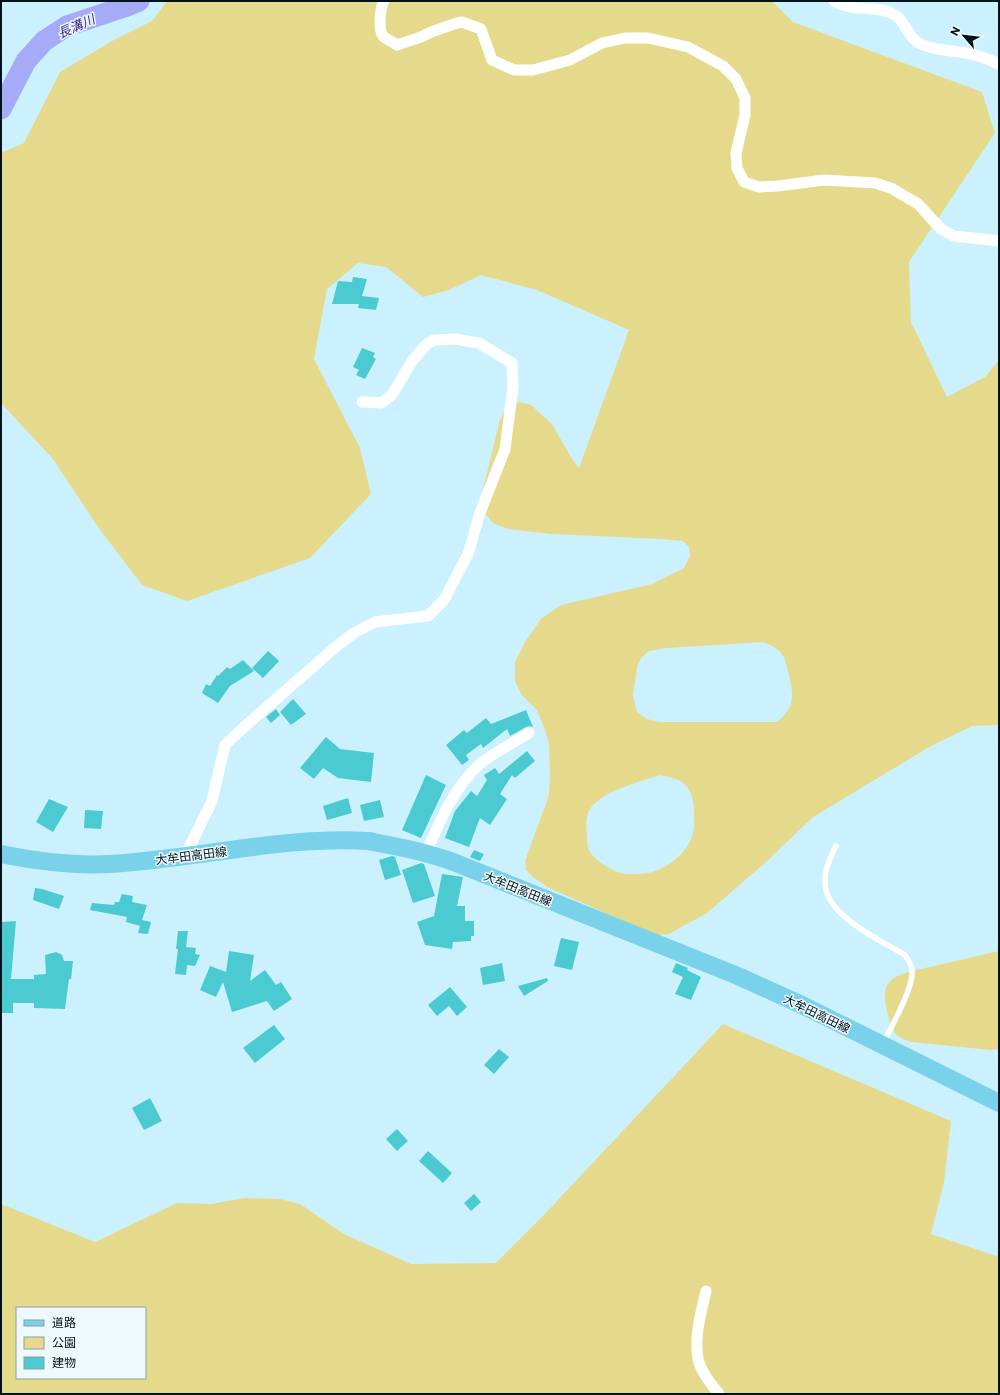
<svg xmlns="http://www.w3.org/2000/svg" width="1000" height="1395" font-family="Commissioner,'Noto Sans JP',sans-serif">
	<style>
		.green { fill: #e5da8c; fill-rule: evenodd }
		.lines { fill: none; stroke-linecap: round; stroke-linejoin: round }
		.river { stroke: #a6abf8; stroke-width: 21 }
		.building { fill: #4bcad1 }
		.lane { stroke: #fff; stroke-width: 5.5 }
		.street { stroke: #fff; stroke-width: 11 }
		.primary { stroke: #79d2e9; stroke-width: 18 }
		.labels { text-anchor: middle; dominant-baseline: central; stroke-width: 3; stroke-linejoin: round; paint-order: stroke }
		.street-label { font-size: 12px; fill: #00121a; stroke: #edf9fd }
		.water-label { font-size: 13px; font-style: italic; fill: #301d8a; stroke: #edf9fd }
	</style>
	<rect width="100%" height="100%" fill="#cbf1fe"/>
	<path class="green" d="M 167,1 L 772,1 L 793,22 L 982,92 L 995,133 L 909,262 L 911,322 L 947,397 L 985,377 L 999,360 L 999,725 L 972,726 L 931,746 L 813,817 L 765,863 L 707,913 L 669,934 L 658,935 L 637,927 L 549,888 L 533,877 L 526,870 L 525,861 L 549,795 L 550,775 L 549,743 L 542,722 L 536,709 L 521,694 L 515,681 L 515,662 L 525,642 L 541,619 L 561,605 L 652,584 L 684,568 L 690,556 L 689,547 L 683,541 L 661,539 L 552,534 L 508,529 L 493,523 L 487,516 L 480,501 L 500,420 L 509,405 L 520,402 L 531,405 L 552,424 L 572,459 L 579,468 L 629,330 L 537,290 L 481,275 L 449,290 L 423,297 L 386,267 L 358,263 L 327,289 L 314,359 L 360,448 L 371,494 L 310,558 L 187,601 L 142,585 L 98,527 L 53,459 L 1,403 L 1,153 L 24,143 L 60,72 L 112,41 L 152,21 ZM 763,642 C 770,645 779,648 783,656 C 786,660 786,666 788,671 C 793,692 797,706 777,722 L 660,722 L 647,719 L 637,712 L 633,695 L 637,667 L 641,658 L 649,651 L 667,648 ZM 660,775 C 668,777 677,778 683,783 C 692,790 694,801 694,813 C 694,822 695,831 691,839 C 683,859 659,874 638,874 C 631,874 624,875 617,872 C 607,867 595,861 589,850 C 587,846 587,840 587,835 C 586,827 585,817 590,809 C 600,792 642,781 660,775 Z
		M 999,951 L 999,1049 L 991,1050 L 911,1042 C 905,1040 899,1038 895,1033 C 889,1023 882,998 886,988 C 890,978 899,975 908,972 Z
		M 723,1024 L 951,1121 L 944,1182 L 931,1234 L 999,1257 L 999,1394 L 1,1394 L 1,1204 L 95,1242 L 177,1203 L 211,1204 L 246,1198 L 280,1199 L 300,1204 L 344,1234 L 411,1264 L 496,1263 L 541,1218 ZM 17,1308 L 145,1308 L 145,1378 L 17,1378 Z"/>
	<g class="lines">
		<path class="river" d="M 1,109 L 26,61 L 44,41 L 67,26 L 127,6 L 139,1"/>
	</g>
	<path class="building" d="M 353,277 L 367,279 L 362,296 L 379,298 L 376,310 L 358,308 L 359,304 L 332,304 L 338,281 L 352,282 Z
		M 362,348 L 375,353 L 373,357 L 376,359 L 365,379 L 356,375 L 359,370 L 353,367 Z
		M 268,651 L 279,661 L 263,678 L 252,668 Z
		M 243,660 L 254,671 L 230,686 L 218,703 L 202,693 L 206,684 L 210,686 L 217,675 L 218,676 L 227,667 L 230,669 Z
		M 293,699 L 306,714 L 291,725 L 280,712 Z
		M 276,709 L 280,715 L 271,723 L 266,717 Z
		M 526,710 L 533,727 L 529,726 L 526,727 L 510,736 L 507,729 L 483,748 L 481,744 L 466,755 L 469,760 L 462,765 L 446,745 L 464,730 L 467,733 L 486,718 L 491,724 Z
		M 326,737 L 340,749 L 374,753 L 371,782 L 338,778 L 323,768 L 314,779 L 300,768 Z
		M 527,751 L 535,761 L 515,778 L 512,775 L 500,794 L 507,799 L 490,825 L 480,818 L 469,847 L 445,838 L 455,811 L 471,791 L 477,796 L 487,780 L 484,775 L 495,768 L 499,774 Z
		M 426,775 L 446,785 L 421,838 L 402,830 Z
		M 348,798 L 352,813 L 327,820 L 323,806 Z
		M 49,799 L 68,807 L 53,832 L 36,822 Z
		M 380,800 L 384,817 L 364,821 L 360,805 Z
		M 85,810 L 103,811 L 101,829 L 84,828 Z
		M 474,850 L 484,854 L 480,861 L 470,857 Z
		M 392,856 L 395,857 L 401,875 L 385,880 L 379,860 Z
		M 421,863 L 424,864 L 435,896 L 413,903 L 402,870 Z
		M 442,874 L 463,877 L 457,906 L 465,906 L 465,921 L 474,921 L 474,936 L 471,936 L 471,941 L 453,942 L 452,949 L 425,945 L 417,922 L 434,916 Z
		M 35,888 L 42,889 L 64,896 L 59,909 L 33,900 Z
		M 122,894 L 133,896 L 132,902 L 147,905 L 142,920 L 151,922 L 148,934 L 138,933 L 140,926 L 126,922 L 127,917 L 90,910 L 92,903 L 114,905 L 115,902 L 119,902 Z
		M 16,921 L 11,979 L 34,979 L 34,975 L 46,974 L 45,955 L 56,952 L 62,955 L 64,961 L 73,961 L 71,979 L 69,979 L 65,1009 L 34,1008 L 34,1003 L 13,1003 L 13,1013 L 1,1013 L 1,922 Z
		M 178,931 L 188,931 L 186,947 L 196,948 L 195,954 L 200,955 L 195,966 L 187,965 L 186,975 L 175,974 L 178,949 L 176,949 Z
		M 561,938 L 579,942 L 572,970 L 554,966 Z
		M 229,951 L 254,955 L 250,981 L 265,970 L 276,985 L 281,982 L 292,999 L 274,1011 L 267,1001 L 232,1012 L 223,982 L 216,997 L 200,990 L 210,966 L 226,972 Z
		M 502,963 L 505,981 L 483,985 L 480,968 Z
		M 676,963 L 688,968 L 687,970 L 701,977 L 691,1000 L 675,994 L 683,977 L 672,972 Z
		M 547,978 L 548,981 L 524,996 L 518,986 Z
		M 450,987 L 467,1007 L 457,1016 L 449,1006 L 437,1016 L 428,1005 Z
		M 274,1025 L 285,1039 L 255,1063 L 243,1048 Z
		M 499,1049 L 509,1057 L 494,1074 L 484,1065 Z
		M 150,1098 L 162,1121 L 144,1130 L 132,1108 Z
		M 397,1129 L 408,1141 L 397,1151 L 386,1139 Z
		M 428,1151 L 452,1173 L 443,1183 L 419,1161 Z
		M 474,1194 L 481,1202 L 471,1211 L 464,1203 Z"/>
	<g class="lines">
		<path class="lane" d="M 836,846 C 829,860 821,877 827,893 C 835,919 883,942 905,955 C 909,961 913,967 912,975 C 911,992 891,1027 883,1044"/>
		<path class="street" d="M 384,1 C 380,8 378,29 383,36 C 386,39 393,42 397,45 L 421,37 L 431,32 L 457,23 L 462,22 L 481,29 L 492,60 L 514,70 L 533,70 L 570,60 L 602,43 L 625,38 L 648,38 L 688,47 L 723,66 L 736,79 L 745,98 L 745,115 L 736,153 L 737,168 L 744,182 L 759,187 L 778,186 L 824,180 L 875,183 L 891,188 L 918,204 L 941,229 L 954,236 L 999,241
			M 834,1 C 852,13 875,4 893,14 C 903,18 908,36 917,42 C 932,51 953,50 970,54 C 980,56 990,60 999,64
			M 426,853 C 440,821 454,787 480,764 C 493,753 514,743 529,733
			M 185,856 L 212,801 L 225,745 L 243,728 L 338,645 L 354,633 L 375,622 L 428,616 L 444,600 L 468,554 L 480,513 L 505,449 L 513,387 L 512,363 L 479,343 L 455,339 L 434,340 L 427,344 L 412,361 L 392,395 L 381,403 L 362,402
			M 706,1291 C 701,1313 694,1336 698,1359 C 701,1372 711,1384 719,1394"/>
		<path class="primary" d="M 1,854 C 36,861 73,866 109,864 C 196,859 281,836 368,841 C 375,842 382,844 389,845 C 410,849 430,854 451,861 L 738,976 L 802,1005 L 999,1103"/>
	</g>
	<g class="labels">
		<g class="street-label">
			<text transform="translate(191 855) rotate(-7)">大牟田高田線</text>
			<text transform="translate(518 888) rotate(22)">大牟田高田線</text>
			<text transform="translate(817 1013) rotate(26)">大牟田高田線</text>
		</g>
		<g class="water-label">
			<text transform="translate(76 26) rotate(-24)">長溝川</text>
		</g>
	</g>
	<rect width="1000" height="1395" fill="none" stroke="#00121a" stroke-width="4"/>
	<rect x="16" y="1307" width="130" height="72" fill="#edf9fd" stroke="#8e9da2"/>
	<rect x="24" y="1320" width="20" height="6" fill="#79d2e9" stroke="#8e9da2"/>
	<text x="52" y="1327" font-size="12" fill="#00121a">道路</text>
	<rect x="24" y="1337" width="20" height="12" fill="#e5da8c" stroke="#8e9da2"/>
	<text x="52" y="1347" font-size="12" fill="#00121a">公園</text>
	<rect x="24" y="1357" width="20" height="12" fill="#4bcad1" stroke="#8e9da2"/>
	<text x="52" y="1367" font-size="12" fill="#00121a">建物</text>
	<g transform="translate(964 36) rotate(298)" stroke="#edf9fd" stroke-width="3" paint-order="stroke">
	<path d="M0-3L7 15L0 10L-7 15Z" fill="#00121a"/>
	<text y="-6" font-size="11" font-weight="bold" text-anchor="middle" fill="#00121a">N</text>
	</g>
</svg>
